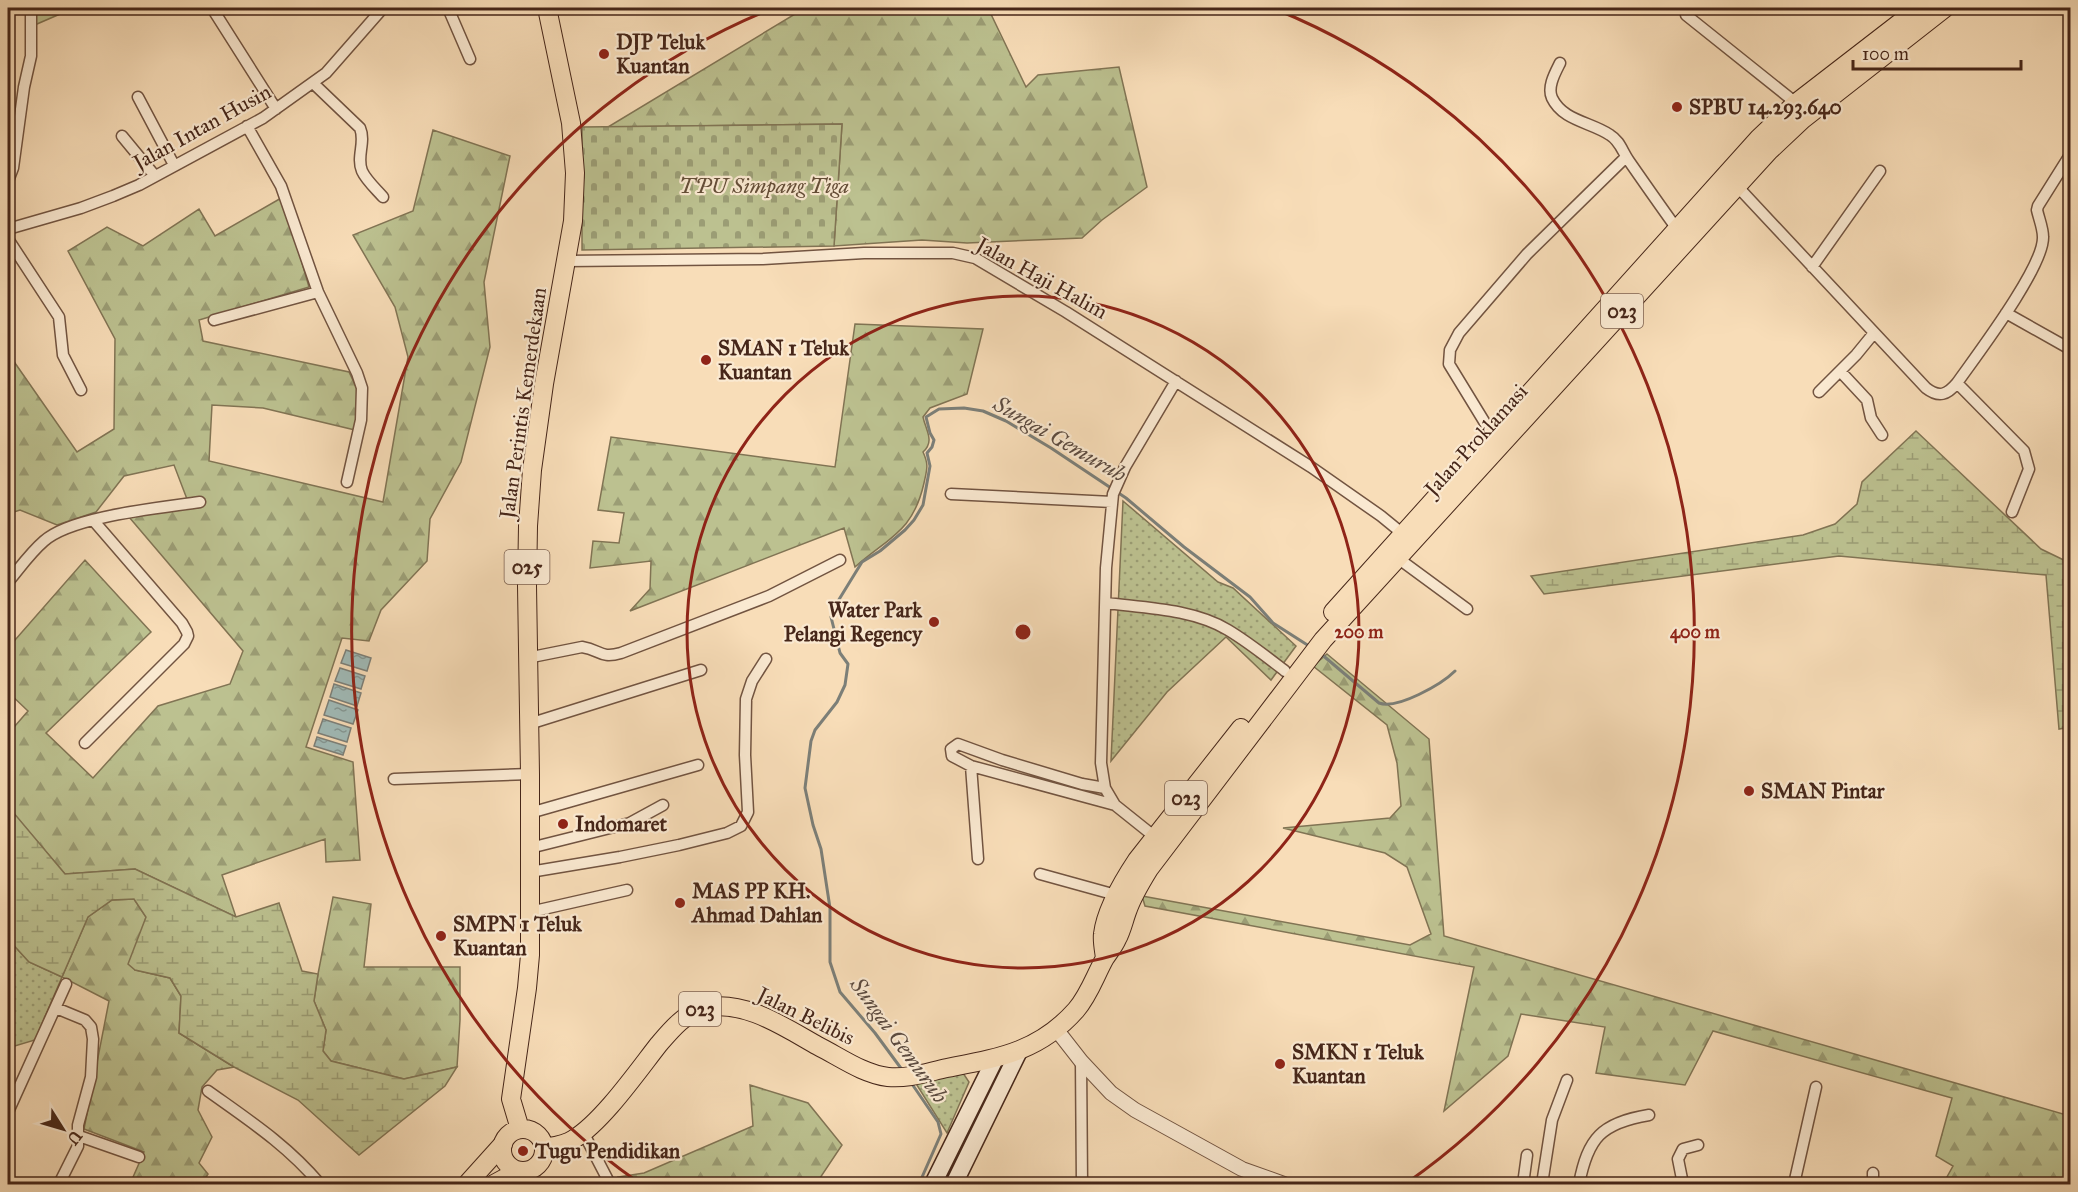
<svg xmlns="http://www.w3.org/2000/svg" width="2078" height="1192" font-family="'IM FELL Great Primer',serif">
	<style>
		.green { fill: url(#green-dots); stroke: #817454; stroke-width: 1.5 }
		.forest { fill: url(#forest-firs); stroke: #817454; stroke-width: 1.5 }
		.wetland { fill: url(#wetland-marsh); stroke: #817454; stroke-width: 1.5 }
		.cemetery { fill: url(#cemetery-stones); stroke: #817454; stroke-width: 1.5 }
		.water { fill: url(#water-ripples); stroke: #7c7f78; stroke-width: 1.5 }
		.lines { fill: none; stroke-linecap: round; stroke-linejoin: round }
		.stream { stroke: #7c7f78; stroke-width: 3 }
		.minor-casing { stroke: #725441; stroke-width: 13 }
		.tertiary-casing { stroke: #725441; stroke-width: 16 }
		.secondary-casing { stroke: #462619; stroke-width: 19 }
		.primary-casing { stroke: #462619; stroke-width: 20 }
		.trunk-casing { stroke: #462619; stroke-width: 20 }
		.minor { stroke: #fae9d1; stroke-width: 10 }
		.tertiary { stroke: #fae9d1; stroke-width: 14 }
		.secondary { stroke: #fae9d1; stroke-width: 16 }
		.primary { stroke: #f8ddb8; stroke-width: 18 }
		.trunk { stroke: #f8ddb8; stroke-width: 18 }
		.ring { fill: none; stroke: #8f2418; stroke-width: 3 }
		.poi-dot { fill: #8f2418; stroke: #fae9d1; stroke-width: 2 }
		.labels { text-anchor: middle; dominant-baseline: central; stroke-width: 4.5; stroke-linejoin: round; paint-order: stroke }
		.shield { fill: #fae9d1; stroke: #7c6050; stroke-width: 1.5 }
		.shield-label { font-size: 20px; font-weight: bold; fill: #462619 }
		.poi-label { font-size: 21px; font-weight: bold; fill: #462619; stroke: #fae9d1; text-anchor: start }
		.street-label { font-size: 21px; fill: #462619; stroke: #fae9d1 }
		.park-label { font-size: 21px; font-style: italic; fill: #644d37; stroke: #fae9d1 }
		.water-label { font-size: 22px; font-style: italic; fill: #5c4b40; stroke: #fae9d1 }
		.centre { fill: #8f2418; stroke: #fae9d1; stroke-width: 3 }
		.ring-label { font-size: 18px; text-anchor: middle; font-weight: bold; fill: #8f2418; stroke: #fae9d1; stroke-width: 4.5; stroke-linejoin: round; paint-order: stroke }
	</style>
	<defs>
		<pattern id="green-dots" width="8" height="8" patternUnits="userSpaceOnUse" patternTransform="scale(1.5)"><rect width="8" height="8" fill="#bcc190"/><path d="M2 2h.1M6 6h.1" fill="none" stroke="#9b9d75" stroke-width="1.8" stroke-linecap="round"/></pattern>
		<pattern id="forest-firs" width="22" height="20" patternUnits="userSpaceOnUse" patternTransform="scale(1.5)"><rect width="22" height="20" fill="#bcc190"/><path d="M5 1l3.5 6h-7zM16 11l3.5 6h-7z" fill="#9b9d75"/></pattern>
		<pattern id="wetland-marsh" width="20" height="14" patternUnits="userSpaceOnUse" patternTransform="scale(1.5)"><rect width="20" height="14" fill="#bcc190"/><path d="M1 5h8M5 5V1M11 12h8M15 12V8" fill="none" stroke="#9b9d75"/></pattern>
		<pattern id="cemetery-stones" width="16" height="16" patternUnits="userSpaceOnUse" patternTransform="scale(1.5)"><rect width="16" height="16" fill="#bcc190"/><path d="M2 7V4a2 2 0 0 1 4 0v3zM10 15v-3a2 2 0 0 1 4 0v3z" fill="#9b9d75"/></pattern>
		<pattern id="water-ripples" width="26" height="14" patternUnits="userSpaceOnUse" patternTransform="scale(1.5)"><rect width="26" height="14" fill="#a0bab7"/><path d="M2 4q2-2 4 0t4 0M15 11q2-2 4 0t4 0" fill="none" stroke="#849794"/></pattern>
	</defs>
	<rect width="100%" height="100%" fill="#f8ddb8"/>
	<filter id="stains"><feTurbulence type="fractalNoise" baseFrequency=".00333" numOctaves="4"/><feColorMatrix values="0 0 0 0 .2 0 0 0 0 .09 0 0 0 0 .02 0 0 0 .5 -.17"/></filter>
	<radialGradient id="worn" r=".72"><stop offset=".6" stop-color="#630" stop-opacity="0"/><stop offset="1" stop-color="#630" stop-opacity=".3"/></radialGradient>
	<path class="green" d="M 1123,501 L 1218,582 L 1233,588 L 1296,646 L 1271,680 L 1226,637 L 1167,692 L 1111,761 Z
		M 8,939 L 29,962 L 62,977 L 35,1040 L 8,1048 Z
		M 963,1073 L 969,1082 L 947,1133 L 915,1082 Z"/>
	<path class="forest" d="M 30,8 L 74,8 L 30,27 Z
		M 805,8 L 988,8 L 1026,87 L 1038,75 L 1119,67 L 1147,187 L 1102,220 L 1082,238 L 967,243 L 922,240 L 834,246 L 842,124 L 608,127 Z
		M 8,58 L 14,69 L 8,99 Z
		M 433,130 L 510,156 L 484,282 L 490,347 L 461,462 L 430,519 L 427,561 L 381,610 L 369,641 L 342,638 L 306,747 L 353,762 L 360,860 L 326,862 L 325,839 L 222,875 L 236,917 L 135,869 L 65,874 L 13,813 L 8,809 L 8,734 L 28,711 L 8,692 L 8,648 L 85,560 L 151,632 L 46,733 L 93,778 L 158,706 L 230,684 L 243,651 L 129,517 L 190,507 L 174,465 L 124,476 L 96,512 L 57,525 L 20,510 L 8,514 L 8,353 L 77,452 L 114,429 L 115,339 L 68,251 L 107,227 L 143,246 L 199,209 L 215,236 L 283,197 L 309,287 L 199,320 L 203,341 L 349,372 L 358,391 L 355,430 L 263,408 L 212,405 L 209,461 L 383,502 L 408,357 L 395,307 L 353,235 L 413,211 Z
		M 855,324 L 983,329 L 967,394 L 930,408 L 923,417 C 926,431 935,441 923,452 C 929,465 927,469 924,483 C 913,532 889,537 855,567 L 844,528 L 630,611 L 650,589 L 651,561 L 590,568 L 593,541 L 619,543 L 624,513 L 598,510 L 611,437 L 835,467 Z
		M 1327,654 L 1429,739 L 1444,936 L 2070,1116 L 2070,1184 L 1943,1184 L 1953,1166 L 1936,1156 L 1952,1098 L 1713,1031 L 1685,1085 L 1596,1073 L 1605,1027 L 1521,1014 L 1508,1056 L 1444,1111 L 1474,967 L 1145,906 L 1142,896 L 1410,945 L 1431,934 L 1407,867 L 1385,853 L 1283,828 L 1390,818 L 1401,806 L 1397,763 L 1387,725 L 1313,666 Z
		M 333,897 L 371,904 L 364,967 L 460,967 L 460,1020 L 457,1067 L 404,1079 L 331,1061 L 323,1051 L 326,1030 L 314,1001 L 318,974 Z
		M 134,899 L 146,917 L 135,970 L 170,978 L 181,996 L 179,1033 L 234,1067 L 217,1070 L 202,1087 L 198,1110 L 212,1137 L 199,1163 L 208,1174 L 202,1184 L 130,1184 L 144,1152 L 84,1129 L 109,1001 L 62,977 L 88,917 L 112,900 Z
		M 750,1085 L 808,1103 L 842,1145 L 816,1184 L 622,1184 L 618,1177 L 644,1173 L 753,1126 Z"/>
	<path class="wetland" d="M 1916,431 L 2041,549 L 2070,563 L 2070,727 L 2059,729 L 2046,575 L 1839,556 L 1544,594 L 1531,576 L 1803,535 L 1835,524 L 1857,504 L 1862,482 Z
		M 8,809 L 13,812 L 65,874 L 135,869 L 236,917 L 279,903 L 302,971 L 318,974 L 314,1001 L 326,1030 L 323,1051 L 331,1061 L 404,1079 L 457,1067 L 445,1086 L 359,1155 L 298,1100 L 234,1067 L 179,1033 L 181,996 L 170,978 L 135,970 L 128,964 L 146,917 L 134,899 L 112,900 L 88,917 L 62,977 L 29,962 L 8,939 Z"/>
	<path class="cemetery" d="M 842,124 L 834,246 L 582,250 L 582,127 Z"/>
	<path class="water" d="M 346,650 L 371,658 L 367,671 L 341,663 Z
		M 340,668 L 365,676 L 361,689 L 335,681 Z
		M 334,684 L 361,693 L 357,706 L 330,697 Z
		M 329,700 L 358,710 L 353,724 L 324,715 Z
		M 323,719 L 351,728 L 347,742 L 318,733 Z
		M 317,737 L 346,746 L 343,755 L 314,746 Z"/>
	<g class="lines">
		<path class="stream" d="M 1320,653 L 1379,703 C 1397,710 1442,684 1455,671
			M 903,1071 L 875,1033 L 840,992 L 830,962 L 830,908 L 821,849 L 813,825 L 805,788 L 811,741 L 815,730 L 837,702 L 845,685 L 848,664 L 840,653 L 831,617 L 835,606 L 862,562 L 880,551 L 905,530 L 914,520 L 923,505 L 930,466 L 927,453 L 932,447 L 934,440 L 930,433 L 926,417 L 939,409 L 964,408 L 983,411 L 1006,421 L 1051,448 L 1126,498 L 1184,547 L 1250,597 L 1273,623 L 1309,646
			M 912,1084 L 938,1122 L 941,1134 L 919,1184"/>
		<defs>
			<path id="minor" d="M 212,8 L 276,109
				M 448,8 L 470,59
				M 1686,15 L 1796,103
				M 1560,63 C 1555,73 1547,87 1552,98 C 1563,121 1591,122 1610,135 C 1620,141 1622,151 1629,161 C 1645,184 1661,207 1677,229
				M 313,83 L 360,128 C 366,142 356,157 362,171 C 366,180 376,189 383,197
				M 138,97 L 174,165
				M 247,126 L 281,186 L 318,292 L 357,373 L 362,388 L 361,420 L 347,482
				M 122,136 L 155,176
				M 8,181 L 13,168 L 24,87 L 31,56 L 31,8
				M 1737,186 L 1926,388 C 1939,398 1947,395 1957,383 C 1976,356 2044,267 2043,237 C 2043,228 2039,219 2037,210 L 2038,206 L 2070,155
				M 8,229 L 81,208 L 113,196 L 139,185 L 263,118 L 326,73 L 383,8
				M 8,239 L 59,317 L 63,355 L 81,390
				M 565,261 L 763,259 L 864,253 L 953,253 L 975,258 L 1066,312 L 1311,467 L 1381,516 L 1403,534
				M 1812,267 L 1880,171
				M 2006,313 L 2070,349
				M 214,320 L 318,292
				M 1840,371 L 1867,400 L 1871,418 L 1882,435
				M 1957,383 L 2024,451 L 2029,469 L 2012,512
				M 1819,392 L 1856,355 L 1874,333
				M 1493,436 L 1449,364 L 1450,350 L 1459,333 L 1527,254 L 1626,157
				M 951,494 L 1112,502
				M 1399,559 L 1467,609
				M 8,582 C 19,569 30,553 44,541 C 72,516 161,508 200,502
				M 1106,603 C 1145,608 1193,609 1228,630 C 1248,642 1267,657 1285,671
				M 527,658 L 582,647 C 601,650 600,659 621,653 L 769,596 L 840,560
				M 529,724 L 701,670
				M 85,743 L 184,644 L 188,636 L 187,632 L 182,623 L 93,520
				M 971,766 L 978,859
				M 394,779 L 530,774
				M 1105,788 L 1082,784 L 1002,760 L 958,744 L 951,749 L 952,756 L 971,766 L 1115,805
				M 530,813 L 698,765
				M 1155,837 L 1115,805 L 1105,788 L 1101,763 L 1106,568 L 1113,494 L 1125,467 L 1176,381
				M 530,848 L 630,823 L 663,805
				M 530,872 L 620,857 L 679,845 L 727,833 L 741,826 L 748,812 L 745,755 L 746,699 L 752,681 L 766,659
				M 1040,874 L 1116,895
				M 530,912 L 627,890
				M 56,1008 L 85,1020 L 91,1027 L 93,1039 L 91,1077 L 78,1125 L 78,1146 L 59,1184
				M 1081,1061 L 1082,1184
				M 208,1091 C 250,1121 287,1145 320,1184
				M 8,1112 L 66,984
				M 583,1132 L 610,1184
				M 79,1136 L 139,1157
				M 1873,1173 L 1873,1184
				M 1523,1184 L 1527,1155
				M 1542,1184 L 1552,1120 L 1567,1080
				M 1579,1184 C 1588,1138 1601,1123 1649,1115
				M 1683,1184 L 1678,1159 L 1683,1149 L 1698,1145
				M 1794,1184 L 1816,1087"/>
			<path id="tertiary" d="M 1056,1029 L 1081,1061 L 1111,1093 L 1135,1110 L 1242,1169 L 1284,1184"/>
			<path id="secondary" d="M 933,1184 L 995,1059
				M 954,1184 L 1019,1051"/>
			<path id="primary" d="M 467,1184 L 503,1144
				M 494,1184 L 518,1171"/>
			<path id="trunk" d="M 1333,612 L 1759,138 L 1796,103 L 1919,8
				M 1105,958 C 1104,950 1102,941 1103,934 C 1106,909 1123,881 1137,860 L 1241,728
				M 520,1129 L 511,1099 L 527,988 L 530,955 L 530,774 L 527,586 L 528,526 L 532,470 L 544,384 L 573,221 L 575,173 L 571,123 L 547,8
				M502 1150a21 21 0 1 1 42 0a21 21 0 1 1-42 0Z
				M 544,1148 C 555,1146 565,1145 574,1139 C 603,1121 637,1072 659,1044 C 671,1030 685,1013 704,1008 C 744,999 784,1027 818,1046 C 840,1057 863,1074 888,1077 C 908,1079 928,1072 947,1068 C 998,1058 1039,1052 1076,1010 C 1089,995 1095,976 1105,958 C 1109,952 1114,946 1117,939 C 1122,930 1124,919 1128,909 C 1133,895 1141,882 1149,869 L 1323,640 L 1769,151 L 1802,120 L 1945,8"/>
		</defs>
		<use href="#minor" class="minor-casing"/>
		<use href="#tertiary" class="tertiary-casing"/>
		<use href="#secondary" class="secondary-casing"/>
		<use href="#primary" class="primary-casing"/>
		<use href="#trunk" class="trunk-casing"/>
		<use href="#minor" class="minor"/>
		<use href="#tertiary" class="tertiary"/>
		<use href="#secondary" class="secondary"/>
		<use href="#primary" class="primary"/>
		<use href="#trunk" class="trunk"/>
	</g>
	<g class="ring">
		<circle cx="1023" cy="632" r="336"/>
		<path d="M638 1182A672 672 0 0 1 771 9M1275 9A672 672 0 0 1 1408 1182"/>
	</g>
	<g class="poi-dot">
		<circle cx="604" cy="54" r="6"/>
		<circle cx="1677" cy="107" r="6"/>
		<circle cx="706" cy="360" r="6"/>
		<circle cx="934" cy="622" r="6"/>
		<circle cx="1749" cy="791" r="6"/>
		<circle cx="563" cy="824" r="6"/>
		<circle cx="680" cy="903" r="6"/>
		<circle cx="441" cy="936" r="6"/>
		<circle cx="1280" cy="1064" r="6"/>
		<circle cx="523" cy="1151" r="6"/>
	</g>
	<g class="labels">
		<g class="shield">
			<rect x="1601" y="294" width="42" height="34" rx="4.5"/>
			<rect x="504.5" y="550" width="45" height="34" rx="4.5"/>
			<rect x="1165" y="781" width="42" height="34" rx="4.5"/>
			<rect x="679" y="992" width="42" height="34" rx="4.5"/>
		</g>
		<g class="shield-label">
			<text x="1622" y="311">023</text>
			<text x="527" y="567">025</text>
			<text x="1186" y="798">023</text>
			<text x="700" y="1009">023</text>
		</g>
		<g class="poi-label">
			<text x="616" y="42">DJP Teluk<tspan x="616" dy="24">Kuantan</tspan></text>
			<text x="1689" y="107">SPBU 14.293.640</text>
			<text x="718" y="348">SMAN 1 Teluk<tspan x="718" dy="24">Kuantan</tspan></text>
			<text x="922" y="610" text-anchor="end">Water Park<tspan x="922" dy="24">Pelangi Regency</tspan></text>
			<text x="1761" y="791">SMAN Pintar</text>
			<text x="575" y="824">Indomaret</text>
			<text x="692" y="891">MAS PP KH.<tspan x="692" dy="24">Ahmad Dahlan</tspan></text>
			<text x="453" y="924">SMPN 1 Teluk<tspan x="453" dy="24">Kuantan</tspan></text>
			<text x="1292" y="1052">SMKN 1 Teluk<tspan x="1292" dy="24">Kuantan</tspan></text>
			<text x="535" y="1151">Tugu Pendidikan</text>
		</g>
		<g class="street-label">
			<text transform="translate(202 127) rotate(-29)">Jalan Intan Husin</text>
			<text transform="translate(1042 278) rotate(29)">Jalan Haji Halim</text>
			<text transform="translate(523 403) rotate(-82)">Jalan Perintis Kemerdekaan</text>
			<text transform="translate(1476 440) rotate(-48)">Jalan Proklamasi</text>
			<text transform="translate(806 1016) rotate(26)">Jalan Belibis</text>
		</g>
		<g class="park-label">
			<text x="764" y="186">TPU Simpang Tiga</text>
		</g>
		<g class="water-label">
			<text transform="translate(1060 439) rotate(30)">Sungai Gemuruh</text>
			<text transform="translate(899 1040) rotate(54)">Sungai Gemuruh</text>
		</g>
	</g>
	<circle cx="1023" cy="632" r="9" class="centre"/>
	<g class="ring-label">
		<text x="1359" y="638">200 m</text>
		<text x="1695" y="638">400 m</text>
	</g>
	<rect width="2078" height="1192" fill="none" stroke="#f8ddb8" stroke-width="30"/>
	<rect x="9" y="9" width="2060" height="1174" fill="none" stroke="#462619" stroke-width="3"/>
	<rect x="15" y="15" width="2048" height="1162" fill="none" stroke="#462619" stroke-width="1.5"/>
	<g transform="translate(63 1129) rotate(127)" stroke="#fae9d1" stroke-width="4.5" paint-order="stroke">
	<path d="M0-4.5L10 22L0 15L-10 22Z" fill="#462619"/>
	<text y="-9" font-size="16" font-weight="bold" text-anchor="middle" fill="#462619">U</text>
	</g>
	<path d="M1853 60v9h168v-9" fill="none" stroke="#462619" stroke-width="3"/>
	<text x="1862" y="60" font-size="18" fill="#462619" stroke="#fae9d1" stroke-width="4.5" paint-order="stroke">100 m</text>
	<rect width="100%" height="100%" filter="url(#stains)"/>
	<rect width="100%" height="100%" fill="url(#worn)"/>
</svg>
